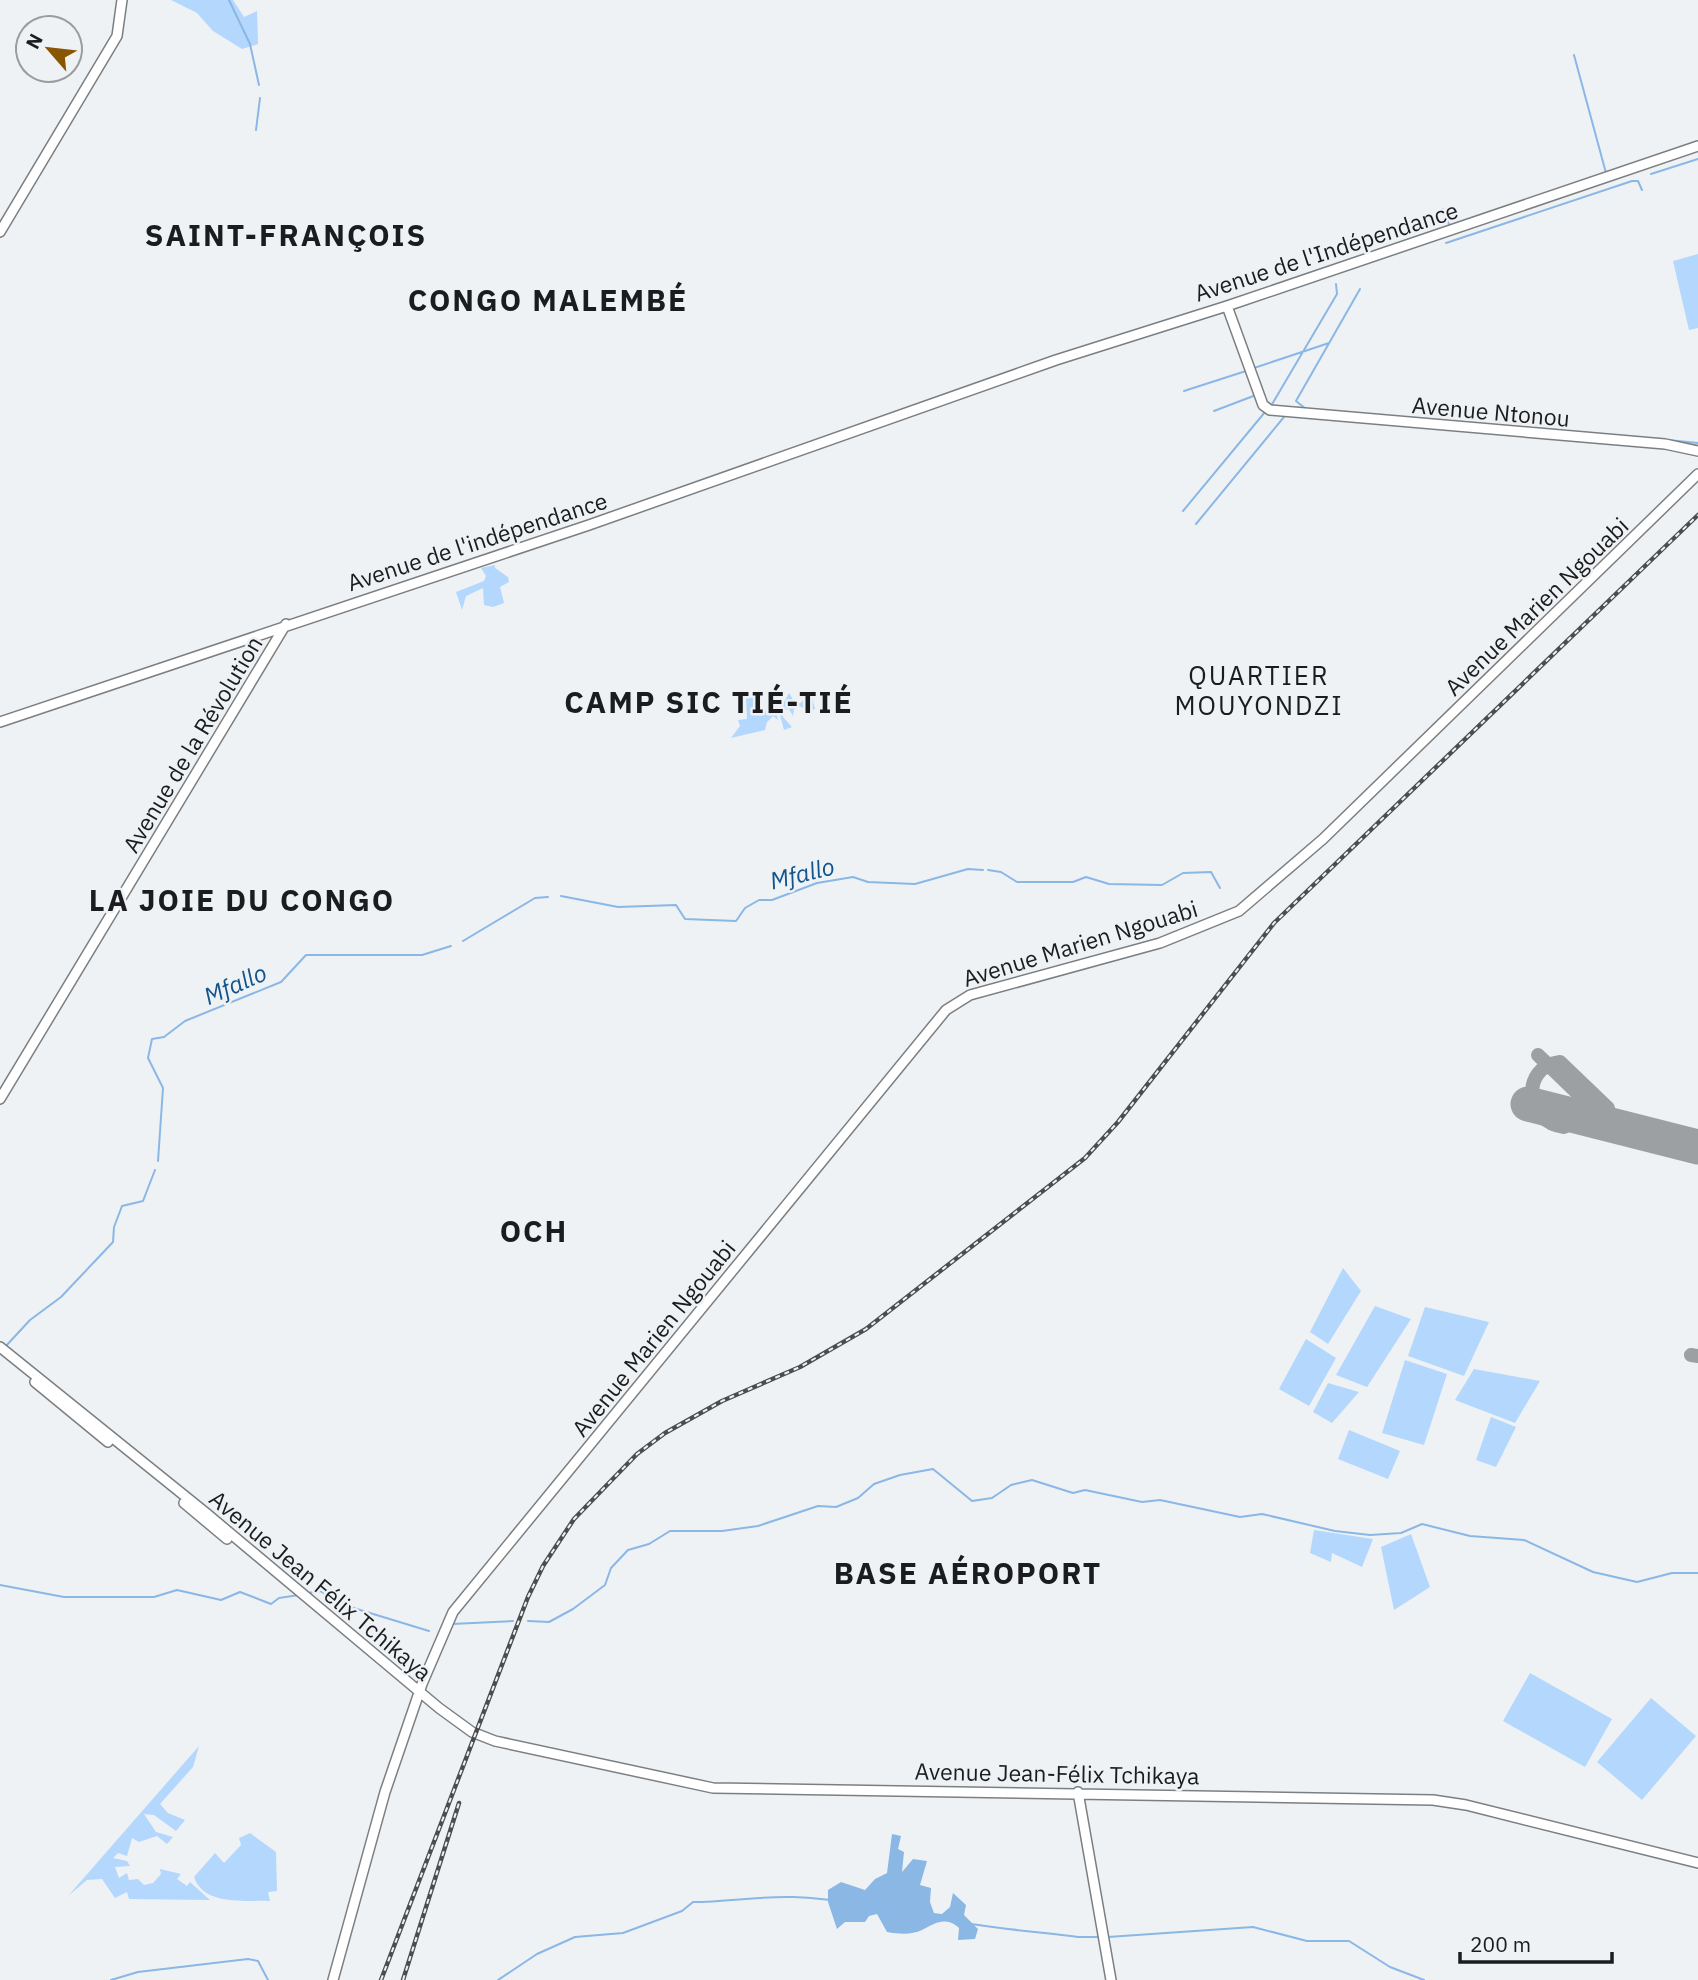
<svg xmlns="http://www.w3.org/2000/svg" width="1698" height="1980" font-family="'IBM Plex Sans',sans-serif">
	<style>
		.green { fill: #b3d7fd }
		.forest { fill: #8bb7e5 }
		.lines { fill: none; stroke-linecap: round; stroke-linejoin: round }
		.stream { stroke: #8ab7e5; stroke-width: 2 }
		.taxiway { stroke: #9da0a2; stroke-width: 14 }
		.runway { stroke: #9da0a2; stroke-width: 35 }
		.secondary-casing { stroke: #7c7f81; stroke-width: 12 }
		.secondary { stroke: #fff; stroke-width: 9 }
		.rail-casing { stroke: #4b4d4e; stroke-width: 4.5 }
		.rail { stroke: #eff2f5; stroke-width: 2; stroke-dasharray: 5; stroke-linecap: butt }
		.labels { text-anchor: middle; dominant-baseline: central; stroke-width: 5; stroke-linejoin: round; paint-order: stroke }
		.street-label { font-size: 23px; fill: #1b1c1d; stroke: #eff2f5 }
		.water-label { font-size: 24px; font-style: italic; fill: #12548c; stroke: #eff2f5 }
		.quarter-label { font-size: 26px; letter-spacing: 2px; fill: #1b1c1d; stroke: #eff2f5 }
		.district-label { font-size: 30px; font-weight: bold; letter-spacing: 2px; fill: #1b1c1d; stroke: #eff2f5 }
	</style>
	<rect width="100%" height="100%" fill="#eff2f5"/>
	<path class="green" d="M 171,0 L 233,0 L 244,17 L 257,11 L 258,44 L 242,49 L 213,31 L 197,13 Z
		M 1698,254 L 1698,328 L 1689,330 L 1673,261 Z
		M 495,565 L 495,568 L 508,577 L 509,582 L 500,587 L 504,603 L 493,607 L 484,605 L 483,588 L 466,596 L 462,610 L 456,592 L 484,581 L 486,576 L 481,568 Z
		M 810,690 L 815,709 L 807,711 L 800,706 L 794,709 L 793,716 L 789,709 L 783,710 L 783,717 L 792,727 L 784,730 L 776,701 L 783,704 L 789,693 L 795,703 L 801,703 Z
		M 754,695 L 761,713 L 772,708 L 773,701 L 778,720 L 773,716 L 767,722 L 765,730 L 731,738 L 740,726 L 738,720 L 747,719 L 746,698 Z
		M 1343,1268 L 1361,1291 L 1328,1344 L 1310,1332 Z
		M 1375,1306 L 1411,1319 L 1367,1387 L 1336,1375 Z
		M 1425,1307 L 1489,1322 L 1464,1376 L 1408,1356 Z
		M 1306,1339 L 1336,1358 L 1309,1406 L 1279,1389 Z
		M 1405,1360 L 1447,1374 L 1424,1445 L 1382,1433 Z
		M 1474,1369 L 1540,1381 L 1515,1423 L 1455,1400 Z
		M 1328,1383 L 1359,1392 L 1332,1423 L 1313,1412 Z
		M 1491,1417 L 1516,1427 L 1496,1467 L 1476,1460 Z
		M 1349,1430 L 1400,1451 L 1388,1479 L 1338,1459 Z
		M 1314,1530 L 1373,1539 L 1362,1567 L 1332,1553 L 1331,1562 L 1310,1553 Z
		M 1411,1534 L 1430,1587 L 1394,1610 L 1381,1547 Z
		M 1530,1673 L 1612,1719 L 1585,1767 L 1503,1721 Z
		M 1651,1698 L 1696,1736 L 1642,1800 L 1597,1762 Z
		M 199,1746 L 193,1767 L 160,1804 L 168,1813 L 185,1820 L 176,1831 L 154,1815 L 144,1814 L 156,1832 L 173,1837 L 167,1844 L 157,1836 L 139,1842 L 132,1838 L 127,1856 L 118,1853 L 113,1858 L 127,1861 L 130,1866 L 115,1867 L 119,1878 L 127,1873 L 129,1880 L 138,1879 L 144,1885 L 153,1883 L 161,1874 L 160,1869 L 181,1874 L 177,1879 L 187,1886 L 190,1882 L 210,1900 L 129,1899 L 127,1892 L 115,1898 L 102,1879 L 87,1880 L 68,1896 Z
		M 250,1833 L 276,1852 L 277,1891 L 268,1892 L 270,1901 C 244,1900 204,1906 194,1877 L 215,1853 L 224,1863 L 241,1845 L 239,1838 Z"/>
	<path class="forest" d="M 892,1834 L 901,1836 L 898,1849 L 904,1852 L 902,1872 L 913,1859 L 927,1861 L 920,1885 L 931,1888 L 930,1902 L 934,1913 L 942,1914 L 950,1907 L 953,1893 L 966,1905 L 964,1915 L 978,1929 L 975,1939 L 958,1940 L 959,1928 C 946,1916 935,1923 922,1930 C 912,1935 899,1934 887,1932 L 877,1914 L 869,1916 L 865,1922 L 845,1922 L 837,1929 L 828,1902 L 828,1890 L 841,1882 L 865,1890 L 875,1879 L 887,1873 Z"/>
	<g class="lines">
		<path class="stream" d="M 229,0 L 250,44 L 259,85
			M 1574,55 L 1606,173
			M 256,130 L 260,98
			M 1651,174 L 1698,159
			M 1443,209 L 1450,227
			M 1446,243 L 1632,181 L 1638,181 L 1642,190
			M 1254,368 L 1329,343
			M 1184,391 L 1246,371
			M 1271,406 L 1337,294 L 1336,284
			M 1306,409 L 1296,401 L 1360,289
			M 1214,411 L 1256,395
			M 1668,440 L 1698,443
			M 1183,511 L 1265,412
			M 1196,524 L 1284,417
			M 988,870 L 1001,872 L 1017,882 L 1073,882 L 1086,877 L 1109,884 L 1162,885 L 1183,873 L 1211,872 L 1220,888
			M 561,896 L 618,907 L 676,905 L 685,919 L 736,921 L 745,908 L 759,900 L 772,900 L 817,883 L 853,877 L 868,882 L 915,884 L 968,869 L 983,870
			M 463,941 L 535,898 L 548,897
			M 158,1161 L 163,1088 L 148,1058 L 152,1039 L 164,1037 L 185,1021 L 281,982 L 306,955 L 422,955 L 451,946
			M 5,1347 L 30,1320 L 61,1297 L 113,1242 L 114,1227 L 122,1206 L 143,1201 L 155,1170
			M 0,1585 L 64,1597 L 154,1597 L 177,1590 L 221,1600 L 240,1592 L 271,1604 L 279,1598 L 299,1595
			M 308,1593 L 320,1591 L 347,1606 L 429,1631
			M 528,1621 L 549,1622 L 573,1609 L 605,1585 L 611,1568 L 628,1550 L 649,1544 L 670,1531 L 722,1531 L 758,1526 L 818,1506 L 836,1507 L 858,1498 L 874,1484 L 900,1475 L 933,1469 L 972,1501 L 992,1498 L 1011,1485 L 1032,1480 L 1073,1493 L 1085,1490 L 1142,1502 L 1160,1500 L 1240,1517 L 1262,1514 L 1335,1531 L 1370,1535 L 1401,1533 L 1422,1524 L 1470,1536 L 1524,1540 L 1593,1572 L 1637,1582 L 1672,1573 L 1698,1573
			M 452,1624 L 513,1621
			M 1108,1937 L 1253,1927 L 1307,1941 L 1349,1941 L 1390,1967 L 1424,1980
			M 111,1980 L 138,1972 L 248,1959 L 258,1961 L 268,1980
			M 498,1980 L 537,1954 L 575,1937 L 623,1933 L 682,1911 L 693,1902 C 727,1902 759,1896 793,1897 C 840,1899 885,1907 930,1917 C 978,1927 1029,1931 1078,1937 L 1099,1937"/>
		<path class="taxiway" d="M 1538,1055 L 1604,1119 L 1618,1127
			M 1583,1118 L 1564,1127 C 1526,1123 1519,1067 1560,1062 L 1608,1108
			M 1691,1355 L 1698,1356"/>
		<path class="runway" d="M 1528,1104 L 1698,1147"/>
		<defs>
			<path id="secondary" d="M 0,232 L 117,36 L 122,0
				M 1227,306 L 1263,405 L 1270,410 L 1665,444 L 1698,451
				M 0,722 L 589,525 L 1056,360 L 1227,306 L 1698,146
				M 0,1099 L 286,624
				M 0,1347 L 206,1513 L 439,1708 L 472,1732 L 495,1741 L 713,1788 L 1433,1800 L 1466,1805 L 1698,1863
				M 35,1382 L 108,1442
				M 184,1503 L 227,1539
				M 1078,1792 L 1111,1980
				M 333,1980 L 385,1792 L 422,1684 L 453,1612 L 946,1010 L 970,995 L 1160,943 L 1239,911 L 1323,839 L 1698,474"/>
		</defs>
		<use href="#secondary" class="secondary-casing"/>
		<use href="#secondary" class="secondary"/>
		<defs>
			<path id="rail" d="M 381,1980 L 528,1597 L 543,1566 L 574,1519 L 637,1454 L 665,1433 L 722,1401 L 800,1367 L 866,1329 L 1085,1158 L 1118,1122 L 1274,923 L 1698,515
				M 403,1980 L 459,1803"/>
		</defs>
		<use href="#rail" class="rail-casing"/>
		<use href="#rail" class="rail"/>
	</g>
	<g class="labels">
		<g class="street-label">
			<text transform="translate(1326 251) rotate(-18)">Avenue de l'Indépendance</text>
			<text transform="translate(1491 411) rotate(5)">Avenue Ntonou</text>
			<text transform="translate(477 541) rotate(-18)">Avenue de l'indépendance</text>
			<text transform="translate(1536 606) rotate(-44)">Avenue Marien Ngouabi</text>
			<text transform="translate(192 744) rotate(-59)">Avenue de la Révolution</text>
			<text transform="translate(1080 943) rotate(-17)">Avenue Marien Ngouabi</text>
			<text transform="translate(653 1338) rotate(-51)">Avenue Marien Ngouabi</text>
			<text transform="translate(321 1585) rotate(40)">Avenue Jean Félix Tchikaya</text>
			<text transform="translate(1057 1773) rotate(1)">Avenue Jean-Félix Tchikaya</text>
		</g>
		<g class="water-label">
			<text transform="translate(802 873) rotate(-14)">Mfallo</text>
			<text transform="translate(235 984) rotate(-24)">Mfallo</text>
		</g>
		<g class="quarter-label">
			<text x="1259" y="675">QUARTIER<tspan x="1259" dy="30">MOUYONDZI</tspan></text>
		</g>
		<g class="district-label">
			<text x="286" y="234">SAINT-FRANÇOIS</text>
			<text x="548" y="299">CONGO MALEMBÉ</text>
			<text x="709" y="701">CAMP SIC TIÉ-TIÉ</text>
			<text x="242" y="899">LA JOIE DU CONGO</text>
			<text x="534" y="1230">OCH</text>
			<text x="968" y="1572">BASE AÉROPORT</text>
		</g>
	</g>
	<g transform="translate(49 49) rotate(298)"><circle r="33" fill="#eff2f5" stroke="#9a9c9f" stroke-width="2"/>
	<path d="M0-5L12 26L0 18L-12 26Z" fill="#895500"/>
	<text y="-10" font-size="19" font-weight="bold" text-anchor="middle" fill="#1b1c1d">N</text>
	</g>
	<path d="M1460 1952v10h152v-10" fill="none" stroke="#1b1c1d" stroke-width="3.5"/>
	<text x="1470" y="1952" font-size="21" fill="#1b1c1d" stroke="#eff2f5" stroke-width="5" paint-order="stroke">200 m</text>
</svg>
